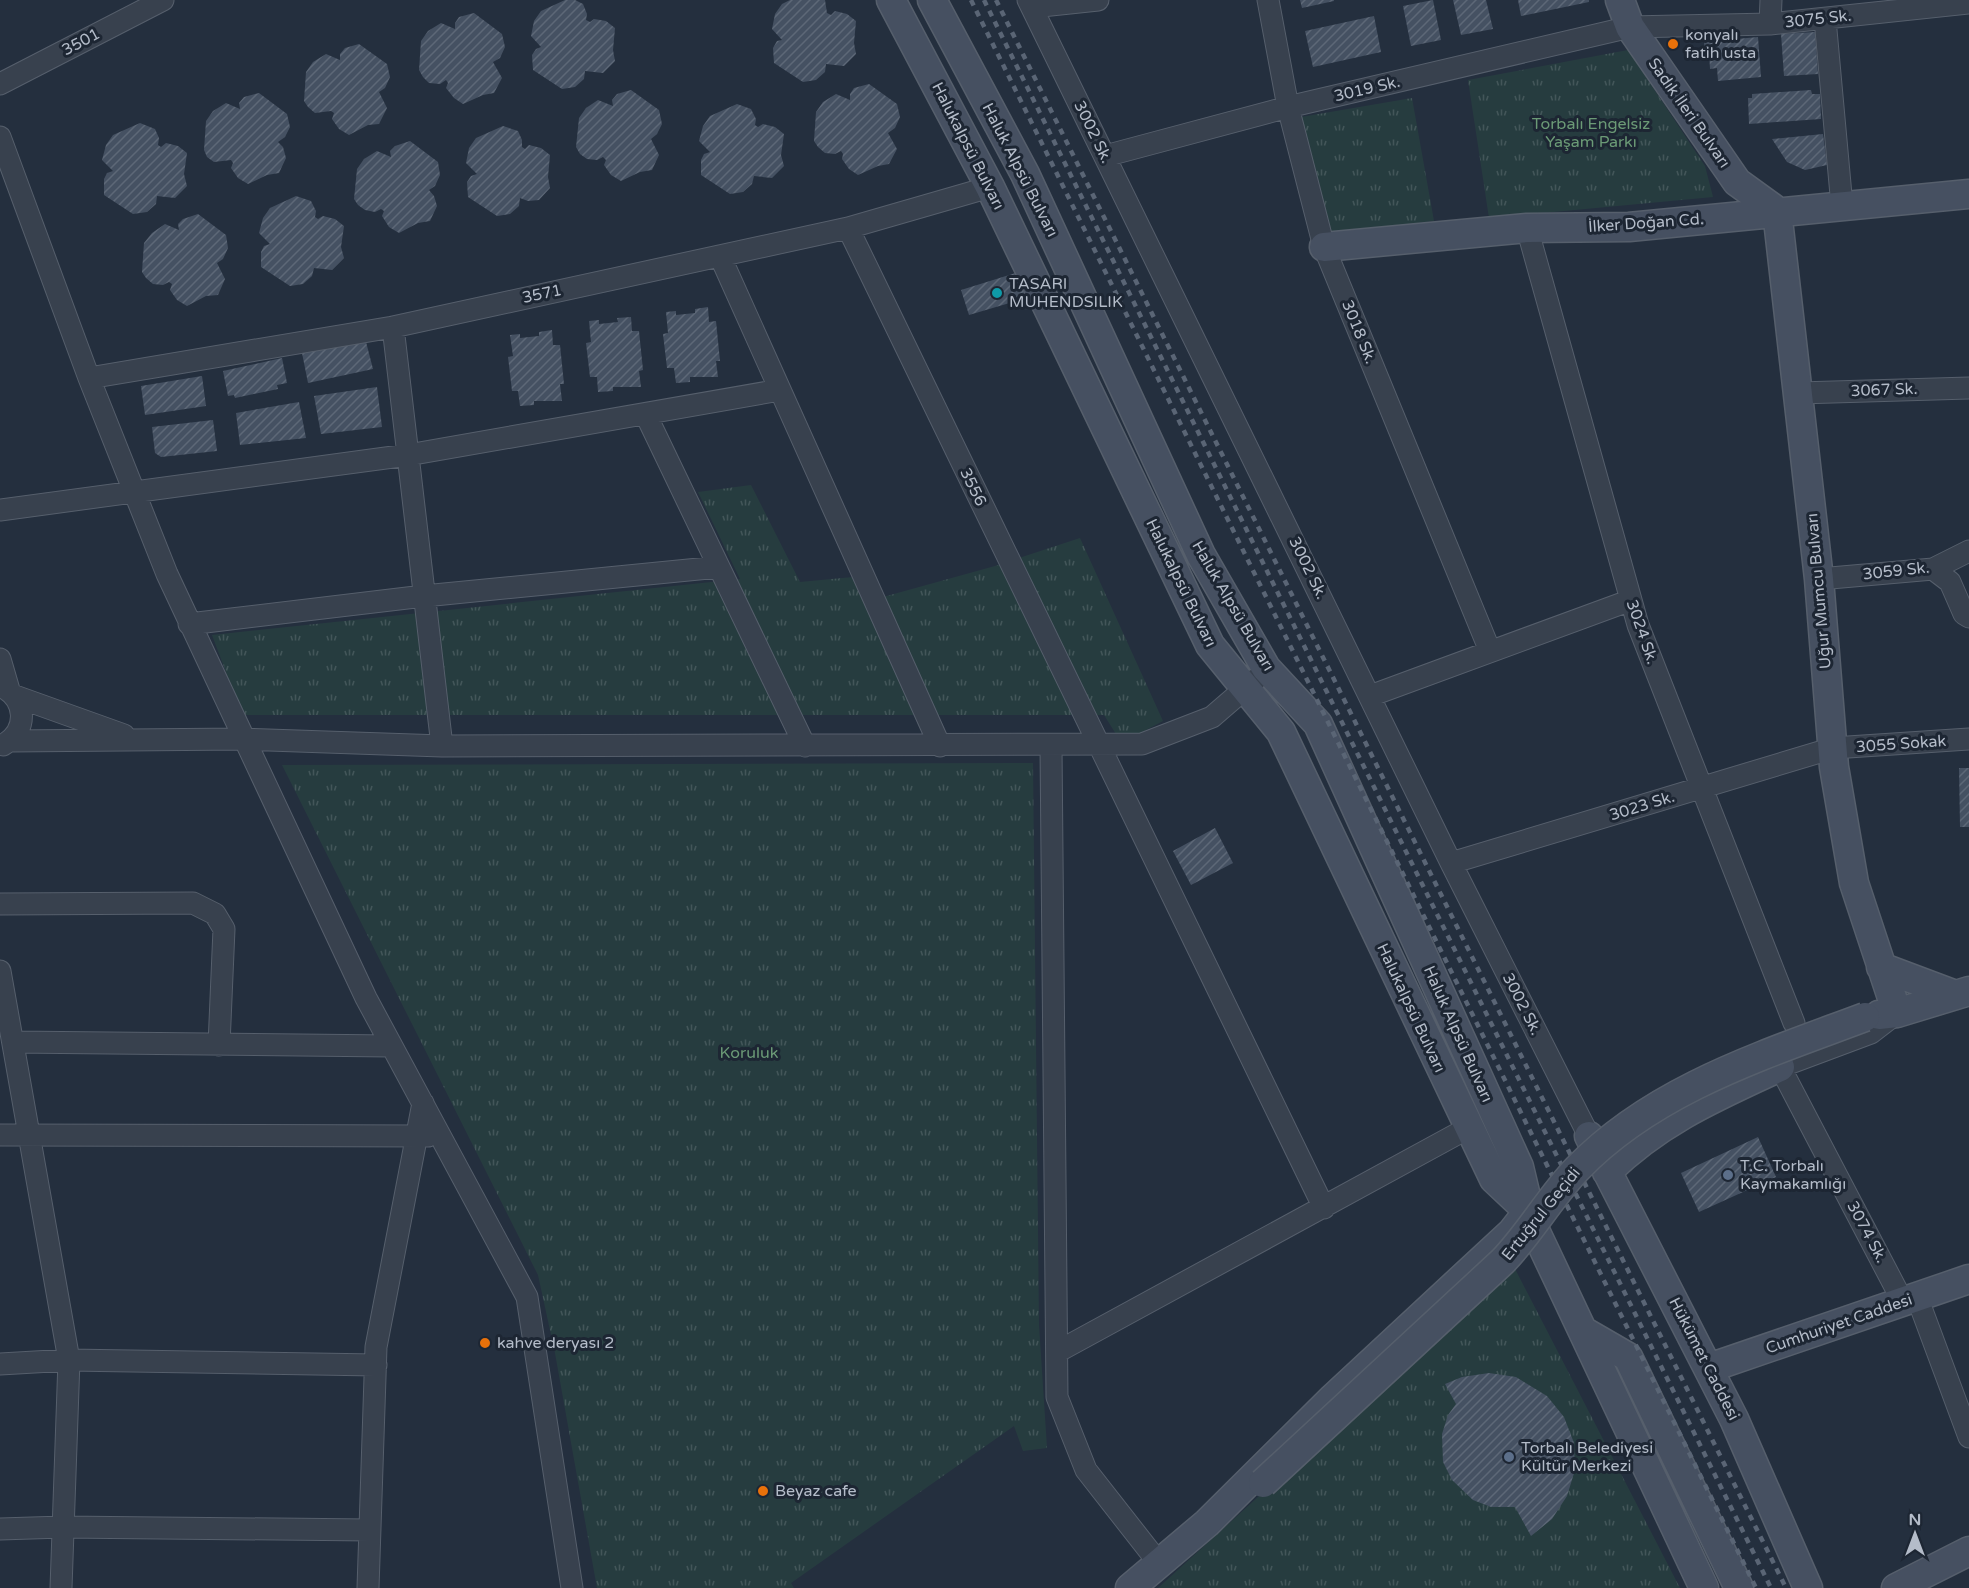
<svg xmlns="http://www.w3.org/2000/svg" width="1969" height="1588" font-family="'Varela Round',sans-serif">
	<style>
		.grass { fill: url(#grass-tufts) }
		.building { fill: url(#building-hatch) }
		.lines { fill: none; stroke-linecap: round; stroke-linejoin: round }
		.street-casing { stroke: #565f6c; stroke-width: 23 }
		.secondary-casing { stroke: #565f6c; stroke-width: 31 }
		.street { stroke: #38414e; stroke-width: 21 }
		.secondary { stroke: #465061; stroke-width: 28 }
		.rail { stroke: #5a6575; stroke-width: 4.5; stroke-dasharray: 6 6; stroke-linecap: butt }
		.secondary-bridge-casing { stroke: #565f6c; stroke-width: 31; stroke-linecap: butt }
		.secondary-bridge { stroke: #465061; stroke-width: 28 }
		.food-dot { fill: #e8710a; stroke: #1d2633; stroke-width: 2 }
		.culture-dot { fill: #0f9aa8; stroke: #1d2633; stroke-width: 2 }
		.service-dot { fill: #5c6f8a; stroke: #1d2633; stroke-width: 2 }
		.labels { text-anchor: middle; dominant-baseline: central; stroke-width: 6; stroke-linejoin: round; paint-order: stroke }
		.street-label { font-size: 16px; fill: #b4bcc9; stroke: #1d2633 }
		.poi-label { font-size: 16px; fill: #b4bcc9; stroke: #1d2633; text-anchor: start }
		.park-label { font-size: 16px; fill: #6b9a76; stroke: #1d2633 }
	</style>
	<defs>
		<pattern id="grass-tufts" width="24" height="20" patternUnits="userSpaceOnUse" patternTransform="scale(1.5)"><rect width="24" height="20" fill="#263c3f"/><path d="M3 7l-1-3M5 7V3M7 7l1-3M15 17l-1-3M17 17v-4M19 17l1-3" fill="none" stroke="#435659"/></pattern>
		<pattern id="building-hatch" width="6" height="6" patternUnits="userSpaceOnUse" patternTransform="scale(1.5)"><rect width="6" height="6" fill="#455162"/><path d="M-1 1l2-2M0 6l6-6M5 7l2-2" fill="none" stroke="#5d6877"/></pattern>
	</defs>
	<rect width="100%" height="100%" fill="#242f3e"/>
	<path class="grass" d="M 1628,50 L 1705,166 L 1713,197 L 1489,218 L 1468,80 Z
		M 1412,98 L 1434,221 L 1325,234 L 1301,117 Z
		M 751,485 L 800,582 L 853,577 L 865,602 L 995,566 L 1080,538 L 1163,721 L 1131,738 L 1116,734 L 1104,715 L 242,715 L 212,635 L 740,579 L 698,492 Z
		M 1033,763 L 1039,1325 L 1047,1448 L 1023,1451 L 1014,1426 L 791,1583 L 794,1588 L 597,1588 L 555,1353 L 538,1275 L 282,765 Z
		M 1513,1265 L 1680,1588 L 1158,1588 Z"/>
	<path class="building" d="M 565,0 L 575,0 L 583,4 L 587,14 L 586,20 L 590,22 L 594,19 L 606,21 L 615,28 L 613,50 L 615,61 L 603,73 L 585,71 L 584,79 L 575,87 L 562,89 L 533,70 L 532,55 L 536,49 L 541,47 L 531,36 L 534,21 L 541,11 Z
		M 790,0 L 825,0 L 827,13 L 831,15 L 835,11 L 847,14 L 856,21 L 854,43 L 856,54 L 844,66 L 826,64 L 825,72 L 816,80 L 803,82 L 774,63 L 773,48 L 777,41 L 782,40 L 772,29 L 775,14 L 782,4 Z
		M 1300,0 L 1334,0 L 1334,1 L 1302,8 Z
		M 1433,0 L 1441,40 L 1411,46 L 1403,6 Z
		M 1453,0 L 1486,0 L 1493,29 L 1461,35 Z
		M 1518,0 L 1589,0 L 1589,2 L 1521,16 Z
		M 474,13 L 502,34 L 505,47 L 500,58 L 493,62 L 502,78 L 494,93 L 483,95 L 463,104 L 454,98 L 446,88 L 448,83 L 446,80 L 440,84 L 429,83 L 423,77 L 419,70 L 421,41 L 428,31 L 441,23 L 455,29 L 455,23 L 459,17 Z
		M 1374,16 L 1381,52 L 1313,67 L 1305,31 Z
		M 1815,32 L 1818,74 L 1784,76 L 1781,34 Z
		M 1758,37 L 1761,77 L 1718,81 L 1717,68 L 1710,69 L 1709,52 L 1705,52 L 1704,42 Z
		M 359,44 L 387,64 L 390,77 L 385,88 L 379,92 L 387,108 L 379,124 L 368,125 L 349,135 L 339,129 L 332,119 L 334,113 L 331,111 L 315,113 L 308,107 L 304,101 L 306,72 L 313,62 L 326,54 L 340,60 L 340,54 L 345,48 Z
		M 869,84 L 897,104 L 900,117 L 895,128 L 888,133 L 897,149 L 889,164 L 878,166 L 858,175 L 849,169 L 842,159 L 843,154 L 841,151 L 835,154 L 825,153 L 818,147 L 814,141 L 816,112 L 823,102 L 836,94 L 850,100 L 850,94 L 854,88 Z
		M 631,90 L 659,110 L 662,124 L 657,134 L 651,139 L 659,155 L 652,170 L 640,172 L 621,181 L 611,175 L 604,165 L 606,160 L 603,157 L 597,160 L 587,159 L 580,154 L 576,147 L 579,118 L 586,108 L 598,100 L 613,106 L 612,100 L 617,94 Z
		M 1811,90 L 1812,94 L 1820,94 L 1821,119 L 1749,124 L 1748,98 L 1752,98 L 1752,94 Z
		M 259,93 L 287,114 L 290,127 L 285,137 L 278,142 L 283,147 L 286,158 L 279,173 L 267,175 L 248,184 L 238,178 L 231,168 L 233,163 L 231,160 L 214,162 L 207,157 L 204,150 L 206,121 L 213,111 L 226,103 L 240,109 L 239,103 L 244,97 Z
		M 737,104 L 751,109 L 756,119 L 755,125 L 758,127 L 763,124 L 775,127 L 784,134 L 781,155 L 784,166 L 772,178 L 754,176 L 752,184 L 743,192 L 730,194 L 701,175 L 701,160 L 704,154 L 710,152 L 699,141 L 703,126 L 710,116 Z
		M 140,123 L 155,129 L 159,138 L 158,145 L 161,147 L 166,143 L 178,146 L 187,153 L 184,174 L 187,186 L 175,198 L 157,196 L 156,204 L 147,212 L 133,214 L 104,195 L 104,179 L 107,173 L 113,171 L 102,160 L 106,145 L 113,135 Z
		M 503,126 L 518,131 L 522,140 L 522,147 L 525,149 L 529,145 L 541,148 L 550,155 L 548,177 L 550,188 L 539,200 L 528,201 L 520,198 L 519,206 L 510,214 L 497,216 L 468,197 L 467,182 L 471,176 L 477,174 L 466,163 L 469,148 L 476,138 Z
		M 1823,134 L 1827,165 L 1805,170 L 1787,162 L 1772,139 Z
		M 410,141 L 438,162 L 440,175 L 435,186 L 429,190 L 434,196 L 437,206 L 430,221 L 418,223 L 399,233 L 389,227 L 382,216 L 384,211 L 381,209 L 375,212 L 365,210 L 358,205 L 354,199 L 357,169 L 364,159 L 377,151 L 391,157 L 390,151 L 395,146 Z
		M 296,196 L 311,201 L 316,211 L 315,217 L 318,219 L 323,216 L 335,219 L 344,226 L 341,247 L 344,258 L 332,270 L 314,268 L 312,276 L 303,284 L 290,286 L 261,267 L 261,252 L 264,246 L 270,244 L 259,233 L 263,218 L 270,208 Z
		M 198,214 L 226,235 L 228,248 L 223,259 L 217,263 L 225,279 L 218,295 L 206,296 L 187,306 L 177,300 L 170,290 L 172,284 L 169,282 L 163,285 L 153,284 L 146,278 L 142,272 L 144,243 L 152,233 L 165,224 L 179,230 L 178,224 L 183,219 Z
		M 1022,271 L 1033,296 L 969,315 L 961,290 Z
		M 708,307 L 709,322 L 716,321 L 720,361 L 716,361 L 718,377 L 690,377 L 690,382 L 676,383 L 674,368 L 667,368 L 663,334 L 668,333 L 666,312 L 676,311 L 676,315 L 695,313 L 695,309 Z
		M 631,317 L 632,331 L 639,331 L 643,370 L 639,371 L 641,387 L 613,387 L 613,391 L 598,392 L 597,377 L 590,377 L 586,343 L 591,342 L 589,321 L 599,320 L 599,324 L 618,322 L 617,318 Z
		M 552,330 L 553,345 L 560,345 L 564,384 L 560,384 L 562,401 L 534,401 L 534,405 L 520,406 L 518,391 L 512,391 L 508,357 L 513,356 L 510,335 L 520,334 L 520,338 L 539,336 L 539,332 Z
		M 365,338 L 373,369 L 308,383 L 302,353 Z
		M 282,358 L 287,383 L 277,385 L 278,389 L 235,398 L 234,395 L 228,396 L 223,371 Z
		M 202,376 L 206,406 L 145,415 L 141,386 Z
		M 377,387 L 382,427 L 321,434 L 314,396 Z
		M 299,402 L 306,438 L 240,445 L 236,413 Z
		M 213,420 L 217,451 L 161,457 L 155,453 L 152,427 Z
		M 1959,768 L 1969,768 L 1969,827 L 1960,827 Z
		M 1215,828 L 1233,863 L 1191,885 L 1173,851 Z
		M 1758,1137 L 1776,1177 L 1699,1212 L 1681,1173 Z
		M 1489,1373 L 1516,1377 L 1547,1396 L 1564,1417 L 1574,1443 L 1575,1470 L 1567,1496 L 1552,1519 L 1531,1536 L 1515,1507 L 1491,1507 L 1473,1500 L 1452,1480 L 1443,1462 L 1442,1434 L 1448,1415 L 1456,1404 L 1445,1384 L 1462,1377 Z"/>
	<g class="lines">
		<defs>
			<path id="street" d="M 1028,0 L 1451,863 L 1589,1136
				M 1268,0 L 1288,107 L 1324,247 L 1490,651
				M 1032,7 L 1098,0
				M 1825,19 L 1842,206
				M 1770,24 L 1771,0
				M 0,84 L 163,0
				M 0,137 L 89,378 L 167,574 L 366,998 L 527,1297 L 572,1588
				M 1105,156 L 1288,107 L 1630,27 L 1770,24 L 1969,3
				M 848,228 L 1324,1208
				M 1527,228 L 1638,625 L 1794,1023
				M 720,256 L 940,746
				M 393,327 L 442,746
				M 89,378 L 393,327 L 848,228 L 990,187
				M 1799,393 L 1969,388
				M 646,415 L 805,746
				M 0,510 L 408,455 L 780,390
				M 1933,569 L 1950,582 L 1964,614 L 1969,617
				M 1819,579 L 1933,569 L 1969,551
				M 189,624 L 424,596 L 719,567
				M 0,659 L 9,690
				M 0,686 C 27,698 29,731 3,745
				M 15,696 L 124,735
				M 1370,696 L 1631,600
				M 10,741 L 242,739 L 442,746 L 1142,744 L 1212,717 L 1256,679
				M 1051,746 L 1057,1397 L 1086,1470 L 1158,1562
				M 1451,863 L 1833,748 L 1969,739
				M 0,904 L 193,903 L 215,914 L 224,929 L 219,1045
				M 0,971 L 69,1360 L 61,1588
				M 1897,1013 L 1871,1033 L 1780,1067 L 1903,1302
				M 13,1042 L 391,1046
				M 0,1135 L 428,1136
				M 1917,1297 L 1969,1437
				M 1057,1352 L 1468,1128
				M 0,1364 L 69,1360 L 376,1365
				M 0,1529 L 63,1527 L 370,1530
				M 368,1588 L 376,1347 L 423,1103"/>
			<path id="secondary" d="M 891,0 L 990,187 L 1210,645 L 1281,732 L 1494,1179 L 1528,1211
				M 932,0 L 1025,174 L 1201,555 L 1266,668 L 1318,724 L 1519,1167 L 1533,1226 L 1704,1588
				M 1620,0 L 1630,27 L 1737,182 L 1777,211
				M 1777,211 L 1819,579 L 1834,767 L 1854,883 L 1897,1013
				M 1324,247 L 1527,228 L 1629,227 L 1969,194
				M 1881,967 L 1953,994
				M 1879,1015 L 1897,1013 L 1969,991
				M 1589,1136 L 1734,1419 L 1808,1588
				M 1607,1172 C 1659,1121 1715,1097 1780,1067
				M 1583,1331 L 1628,1357 L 1739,1588
				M 1709,1368 L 1969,1279
				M 1130,1588 L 1207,1523 L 1333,1398 L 1512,1232 L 1523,1218
				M 1896,1588 L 1969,1551"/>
		</defs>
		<use href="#street" class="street-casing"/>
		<use href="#secondary" class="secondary-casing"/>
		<use href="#street" class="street"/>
		<use href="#secondary" class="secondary"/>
		<path class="rail" d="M 971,0 L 1756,1588
			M 984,0 L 1771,1588
			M 996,0 L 1786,1588"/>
		<defs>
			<path id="secondary-bridge" d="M 1263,1483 L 1503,1261 C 1530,1233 1550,1197 1577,1169 C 1654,1089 1764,1055 1865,1017"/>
		</defs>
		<use href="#secondary-bridge" class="secondary-bridge-casing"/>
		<use href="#secondary-bridge" class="secondary-bridge"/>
	</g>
	<g class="food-dot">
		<circle cx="1673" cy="44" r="6"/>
		<circle cx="485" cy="1343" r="6"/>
		<circle cx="763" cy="1491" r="6"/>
	</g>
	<circle class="culture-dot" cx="997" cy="293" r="6"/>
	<g class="service-dot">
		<circle cx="1728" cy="1175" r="6"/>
		<circle cx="1509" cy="1457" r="6"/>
	</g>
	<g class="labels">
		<g class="street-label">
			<text transform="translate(1818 19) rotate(-6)">3075 Sk.</text>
			<text transform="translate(81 42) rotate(-28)">3501</text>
			<text transform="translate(1367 89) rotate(-13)">3019 Sk.</text>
			<text transform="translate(1689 113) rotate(55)">Sadık İleri Bulvarı</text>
			<text transform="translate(1093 132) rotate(64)">3002 Sk.</text>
			<text transform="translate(968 146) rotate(63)">Halukalpsü Bulvarı</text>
			<text transform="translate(1020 170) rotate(63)">Haluk Alpsü Bulvarı</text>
			<text transform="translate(1646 223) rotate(-4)">İlker Doğan Cd.</text>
			<text transform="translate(542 294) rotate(-12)">3571</text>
			<text transform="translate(1359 332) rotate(68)">3018 Sk.</text>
			<text transform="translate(1884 390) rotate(-2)">3067 Sk.</text>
			<text transform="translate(973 487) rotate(64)">3556</text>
			<text transform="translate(1308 568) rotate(64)">3002 Sk.</text>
			<text transform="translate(1896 571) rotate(-6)">3059 Sk.</text>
			<text transform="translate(1181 583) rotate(64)">Halukalpsü Bulvarı</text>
			<text transform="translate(1819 591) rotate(-95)">Uğur Mumcu Bulvarı</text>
			<text transform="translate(1233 606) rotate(60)">Haluk Alpsü Bulvarı</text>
			<text transform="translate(1642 632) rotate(71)">3024 Sk.</text>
			<text transform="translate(1901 744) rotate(-4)">3055 Sokak</text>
			<text transform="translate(1642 806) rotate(-17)">3023 Sk.</text>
			<text transform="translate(1522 1004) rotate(63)">3002 Sk.</text>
			<text transform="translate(1411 1008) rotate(65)">Halukalpsü Bulvarı</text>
			<text transform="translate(1458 1034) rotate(66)">Haluk Alpsü Bulvarı</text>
			<text transform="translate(1541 1214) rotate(-51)">Ertuğrul Geçidi</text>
			<text transform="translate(1867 1232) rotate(62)">3074 Sk.</text>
			<text transform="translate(1839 1324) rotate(-19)">Cumhuriyet Caddesi</text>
			<text transform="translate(1704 1359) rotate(63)">Hükümet Caddesi</text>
		</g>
		<g class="poi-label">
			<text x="1685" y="35">konyalı<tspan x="1685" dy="18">fatih usta</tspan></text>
			<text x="1009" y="284">TASARI<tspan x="1009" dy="18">MUHENDSILIK</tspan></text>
			<text x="1740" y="1166">T.C. Torbalı<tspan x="1740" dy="18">Kaymakamlığı</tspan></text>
			<text x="497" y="1343">kahve deryası 2</text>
			<text x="1521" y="1448">Torbalı Belediyesi<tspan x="1521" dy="18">Kültür Merkezi</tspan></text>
			<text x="775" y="1491">Beyaz cafe</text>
		</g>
		<g class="park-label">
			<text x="1591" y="124">Torbalı Engelsiz<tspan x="1591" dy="18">Yaşam Parkı</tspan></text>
			<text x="749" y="1053">Koruluk</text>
		</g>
	</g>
	<g transform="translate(1915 1534)" stroke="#1d2633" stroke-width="4.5" paint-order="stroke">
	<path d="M0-4.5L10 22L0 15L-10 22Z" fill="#b4bcc9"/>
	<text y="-9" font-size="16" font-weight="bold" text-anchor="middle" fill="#b4bcc9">N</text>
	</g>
</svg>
